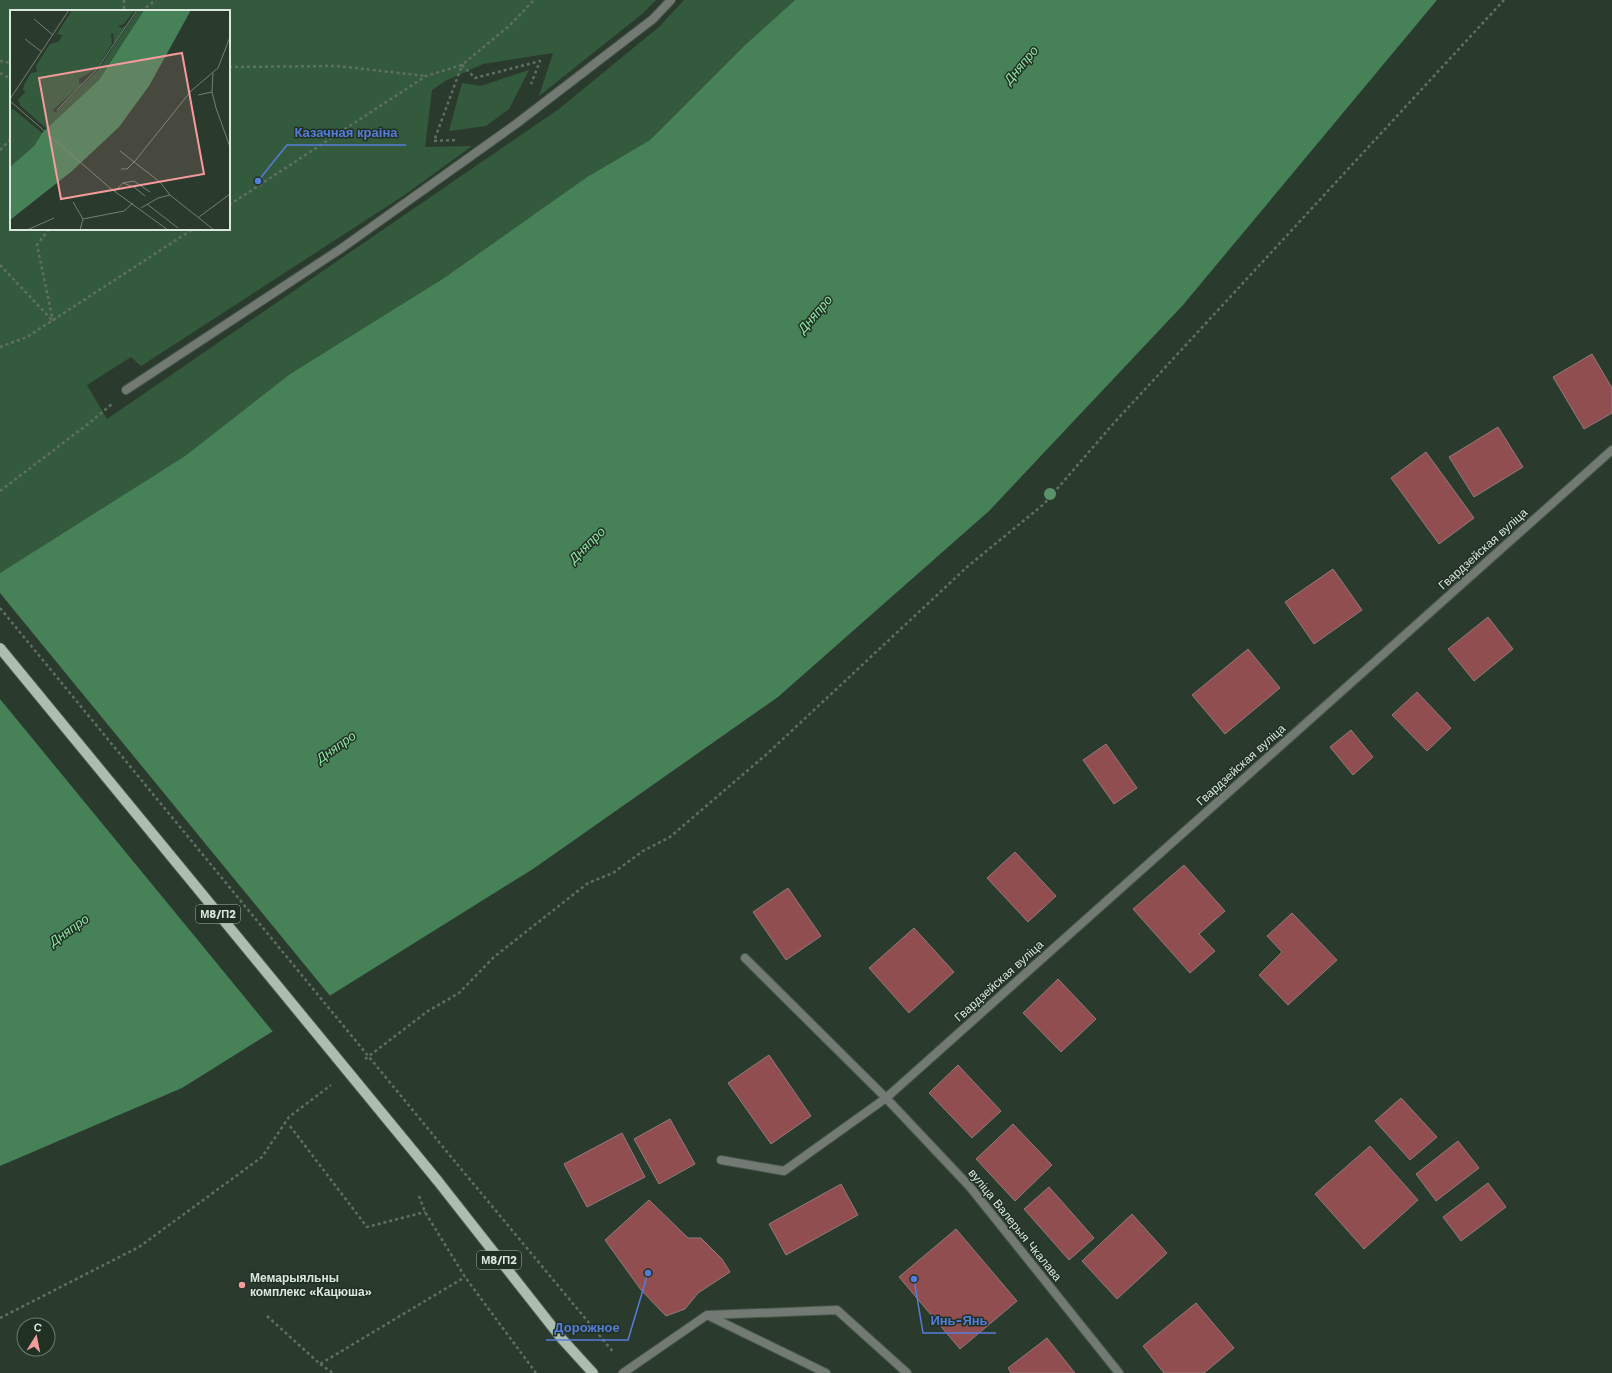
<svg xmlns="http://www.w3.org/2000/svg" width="1612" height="1373" font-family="'Work Sans',sans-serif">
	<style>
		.green { fill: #345a3e; fill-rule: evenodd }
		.water { fill: #468157 }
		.pier { fill: #2a3b2e }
		.building { fill: #914e51; stroke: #947a7a }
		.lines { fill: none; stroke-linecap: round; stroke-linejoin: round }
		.service-casing { stroke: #46574a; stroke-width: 10 }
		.minor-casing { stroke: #46574a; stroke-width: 10 }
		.primary-casing { stroke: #46574a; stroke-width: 12 }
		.path { stroke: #606f63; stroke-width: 2.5; stroke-dasharray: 3 3; stroke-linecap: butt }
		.service { stroke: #727a73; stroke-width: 8 }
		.minor { stroke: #727a73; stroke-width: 8 }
		.primary { stroke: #acbeb0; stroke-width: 10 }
		.primary-bridge-casing { stroke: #46574a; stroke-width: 12; stroke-linecap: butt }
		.path-bridge { stroke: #606f63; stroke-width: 2.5; stroke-dasharray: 3 3; stroke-linecap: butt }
		.primary-bridge { stroke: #acbeb0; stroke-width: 10 }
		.tree { fill: #5b9169 }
		.poi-dot { fill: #f59b9d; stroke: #203124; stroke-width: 1.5 }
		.labels { text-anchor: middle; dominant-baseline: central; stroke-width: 3; stroke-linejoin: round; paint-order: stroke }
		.shield { fill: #203124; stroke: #a4b0a7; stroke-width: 1 }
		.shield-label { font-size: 11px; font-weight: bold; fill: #dce7df }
		.street-label { font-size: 12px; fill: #dce7df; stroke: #203124 }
		.poi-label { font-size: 12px; font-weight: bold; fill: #dce7df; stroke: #203124; text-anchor: start }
		.water-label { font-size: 13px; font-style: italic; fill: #90e5a7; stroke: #203124 }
		.inset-road { fill: none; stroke: #718075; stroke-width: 1 }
		.view { fill: #f59b9d; fill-opacity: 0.15; stroke: #f59b9d; stroke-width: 2 }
		.inset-edge { fill: none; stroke: #dce7df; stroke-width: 2 }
		.leader { fill: none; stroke: #567cda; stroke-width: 1.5 }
		.callout-dot { fill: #567cda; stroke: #203124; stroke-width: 1.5 }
		.callout-label { font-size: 13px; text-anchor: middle; font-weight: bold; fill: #567cda; stroke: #203124; stroke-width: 3; stroke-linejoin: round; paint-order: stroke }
	</style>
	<rect width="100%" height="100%" fill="#2a3b2e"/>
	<path class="green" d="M 0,0 L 656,0 L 642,14 L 539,96 L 553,53 L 483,64 L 445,81 L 432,90 L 425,147 L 472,146 L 403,196 L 141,366 L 131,357 L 87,385 L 107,419 L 559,109 L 659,27 L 684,0 L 795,0 L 745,45 L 650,140 L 587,177 L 444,278 L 290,374 L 185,456 L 0,573 ZM 11,11 L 229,11 L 229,229 L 11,229 Z
		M 529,70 L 509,109 L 486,126 L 449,131 L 462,83 L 481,86 Z"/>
	<path class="water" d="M 795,0 L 1437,0 L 1183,305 L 989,511 L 778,697 L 533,869 L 182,1088 L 0,1166 L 0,573 L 185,456 L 290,374 L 444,278 L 587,177 L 650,140 L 745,45 Z"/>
	<path class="pier" d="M 0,593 L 331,997 L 274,1033 L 0,699 Z"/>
	<path class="building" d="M 1592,354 L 1612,388 L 1612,413 L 1584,429 L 1553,377 Z
		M 1498,427 L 1523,467 L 1474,497 L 1449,457 Z
		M 1426,452 L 1474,518 L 1439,544 L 1391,478 Z
		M 1333,569 L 1362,610 L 1314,644 L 1285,602 Z
		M 1488,617 L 1513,649 L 1474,681 L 1448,649 Z
		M 1248,649 L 1280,688 L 1225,734 L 1192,695 Z
		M 1417,692 L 1451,728 L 1427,751 L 1392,715 Z
		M 1351,730 L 1373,757 L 1353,775 L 1330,747 Z
		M 1106,744 L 1137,788 L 1114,804 L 1083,760 Z
		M 1015,852 L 1056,896 L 1028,922 L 987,878 Z
		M 1184,865 L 1225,911 L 1199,934 L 1215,951 L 1190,973 L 1133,909 Z
		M 788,888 L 821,936 L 786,960 L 753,912 Z
		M 1292,913 L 1337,960 L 1288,1005 L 1259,975 L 1282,952 L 1267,936 Z
		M 914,928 L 954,972 L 909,1013 L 869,968 Z
		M 1058,979 L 1096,1019 L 1061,1052 L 1023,1013 Z
		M 769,1055 L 811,1116 L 771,1144 L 728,1083 Z
		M 958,1065 L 1001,1111 L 972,1138 L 929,1093 Z
		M 1401,1098 L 1437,1137 L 1410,1160 L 1375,1121 Z
		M 670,1119 L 695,1164 L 659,1184 L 634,1139 Z
		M 1013,1124 L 1052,1165 L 1015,1201 L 976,1159 Z
		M 622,1133 L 645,1177 L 587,1207 L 564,1164 Z
		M 1458,1141 L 1479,1168 L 1436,1201 L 1416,1174 Z
		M 1370,1146 L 1418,1200 L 1364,1249 L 1315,1194 Z
		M 1488,1183 L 1506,1207 L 1461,1241 L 1443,1217 Z
		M 841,1184 L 858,1215 L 786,1255 L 769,1224 Z
		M 1049,1187 L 1094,1238 L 1069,1260 L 1024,1209 Z
		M 649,1200 L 688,1238 L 701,1238 L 722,1259 L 730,1272 L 698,1293 L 685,1309 L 666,1316 L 641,1290 L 605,1240 Z
		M 1132,1214 L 1167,1253 L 1117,1299 L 1082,1261 Z
		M 956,1229 L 1017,1301 L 960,1349 L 899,1277 Z
		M 1196,1303 L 1234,1348 L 1204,1373 L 1164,1373 L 1143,1346 Z
		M 1047,1338 L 1075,1373 L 1011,1373 L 1008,1368 Z"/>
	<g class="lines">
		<defs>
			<path id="service" d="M 126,390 L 342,248 L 516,124 L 653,19 L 671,0
				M 721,1160 L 784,1171 L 886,1098
				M 708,1315 L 837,1310 L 907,1373
				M 623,1373 L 707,1315 L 826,1373"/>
			<path id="minor" d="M 745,958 L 886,1098 L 970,1187 L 1119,1373
				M 886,1098 L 1612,450"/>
			<path id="primary" d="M 437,1180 L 562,1339 L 593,1373"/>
		</defs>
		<use href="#service" class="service-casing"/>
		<use href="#minor" class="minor-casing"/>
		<use href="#primary" class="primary-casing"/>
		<path class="path" d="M 124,0 L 124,11
			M 141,11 L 156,0
			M 0,61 L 11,63
			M 229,67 L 337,66 L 426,76
			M 0,73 L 11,79
			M 455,140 L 434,141 L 462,65 L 475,78 L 540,61 L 531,84
			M 0,150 L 11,139
			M 229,205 L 426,76 L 462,65 L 510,25 L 534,0
			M 49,229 L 37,245 L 53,321
			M 0,265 L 52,320
			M 0,347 L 27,337 L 193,229
			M 0,491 L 88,424 L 112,404
			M 365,1059 L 428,1011 L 459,993 L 494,957 L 588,883 L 613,873 L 643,851 L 670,837 L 768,753 L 967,567 L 1044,504 L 1113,424 L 1504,0
			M 290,1126 L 367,1227 L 425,1212
			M 457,1164 L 614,1353
			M 419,1196 L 425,1212 L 465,1277 L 536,1373
			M 267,1316 L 320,1364 L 465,1277
			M 0,1318 L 139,1247 L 262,1157 L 289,1117 L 331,1085
			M 320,1364 L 333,1373"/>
		<use href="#service" class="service"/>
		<use href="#minor" class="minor"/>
		<use href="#primary" class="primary"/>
		<defs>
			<path id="primary-bridge" d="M 0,648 L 437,1180"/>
		</defs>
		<use href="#primary-bridge" class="primary-bridge-casing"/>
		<path class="path-bridge" d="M 0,608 L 457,1164"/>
		<use href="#primary-bridge" class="primary-bridge"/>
	</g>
	<circle class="tree" cx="1050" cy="494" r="6"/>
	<circle class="poi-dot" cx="242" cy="1285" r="4"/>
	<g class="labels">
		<g class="shield">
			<rect x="196" y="905" width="44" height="18" rx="3"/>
			<rect x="477" y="1251" width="44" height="18" rx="3"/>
		</g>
		<g class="shield-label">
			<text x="218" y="914">М8/П2</text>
			<text x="499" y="1260">М8/П2</text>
		</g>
		<g class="street-label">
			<text transform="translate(1483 549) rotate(-42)">Гвардзейская вуліца</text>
			<text transform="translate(1241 765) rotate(-42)">Гвардзейская вуліца</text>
			<text transform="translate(999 981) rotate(-42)">Гвардзейская вуліца</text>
			<text transform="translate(1015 1225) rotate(51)">вуліца Валерыя Чкалава</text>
		</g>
		<g class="poi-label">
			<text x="250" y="1278">Мемарыяльны<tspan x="250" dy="14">комплекс «Кацюша»</tspan></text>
		</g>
		<g class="water-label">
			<text transform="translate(1021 65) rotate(-50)">Дняпро</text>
			<text transform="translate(815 314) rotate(-49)">Дняпро</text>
			<text transform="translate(587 545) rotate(-45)">Дняпро</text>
			<text transform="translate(336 747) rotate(-35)">Дняпро</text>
			<text transform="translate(69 930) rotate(-35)">Дняпро</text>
		</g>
	</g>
	<g transform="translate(10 10)">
		<rect width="220" height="220" fill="#2a3b2e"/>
		<path d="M 62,0 L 125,0 L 114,14 L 108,16 L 111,18 L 115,16 L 104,33 L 103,23 L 101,24 L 102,34 L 86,59 L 69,69 L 69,74 L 73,73 L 43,100 L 45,103 L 88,60 L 128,0 L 134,0 L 89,70 L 37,119 L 11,96 L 8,90 L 16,81 L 13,80 L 14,75 L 21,63 L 27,62 L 26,56 L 40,34 L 48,32 L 53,25 L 47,24 ZM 3,99 L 32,123 L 24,136 L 0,157 L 0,100 Z" fill="#345a3e"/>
		<path d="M 134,0 L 181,0 L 139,76 L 109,117 L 62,161 L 0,210 L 0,157 L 24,136 L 32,123 L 89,70 Z" fill="#468157"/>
		<path class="inset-road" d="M 24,9 L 43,25M 15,29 L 32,42M 203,63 L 202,82 L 206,98 L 220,137M 188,85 L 202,82M 0,89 L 59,0M 0,91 L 100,178 L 158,220M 47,100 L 87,59 L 127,0M 110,141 L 150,172 L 160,185M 111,159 L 117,159 L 125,151 L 181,81 L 208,58 L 220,27M 113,173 L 124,171 L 140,182M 105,181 L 113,173 L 124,177 L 135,186M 63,192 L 73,209M 137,194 L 168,218M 131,198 L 148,188 L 160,185 L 204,220M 189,207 L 220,184M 17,220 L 44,208M 70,220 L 73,209 L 114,201 L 123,193"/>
		<path class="view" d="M 172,43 L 194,164 L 51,189 L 29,68 Z"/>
		<rect width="220" height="220" class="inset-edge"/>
	</g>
	<path class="leader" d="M258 181L287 145H406M914 1279L923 1333H996M648 1273L628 1340H546"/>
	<g class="callout-dot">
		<circle cx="258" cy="181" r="4"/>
		<circle cx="914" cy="1279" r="4"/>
		<circle cx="648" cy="1273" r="4"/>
	</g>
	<g class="callout-label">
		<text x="346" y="137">Казачная краіна</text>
		<text x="959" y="1325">Инь-Янь</text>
		<text x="587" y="1332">Дорожное</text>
	</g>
	<g transform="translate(36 1337) rotate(10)"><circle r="19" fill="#203124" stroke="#6b7a6f"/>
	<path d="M0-3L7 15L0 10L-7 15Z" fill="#f59b9d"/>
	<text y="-6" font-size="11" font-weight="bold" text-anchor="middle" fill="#dce7df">С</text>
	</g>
</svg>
